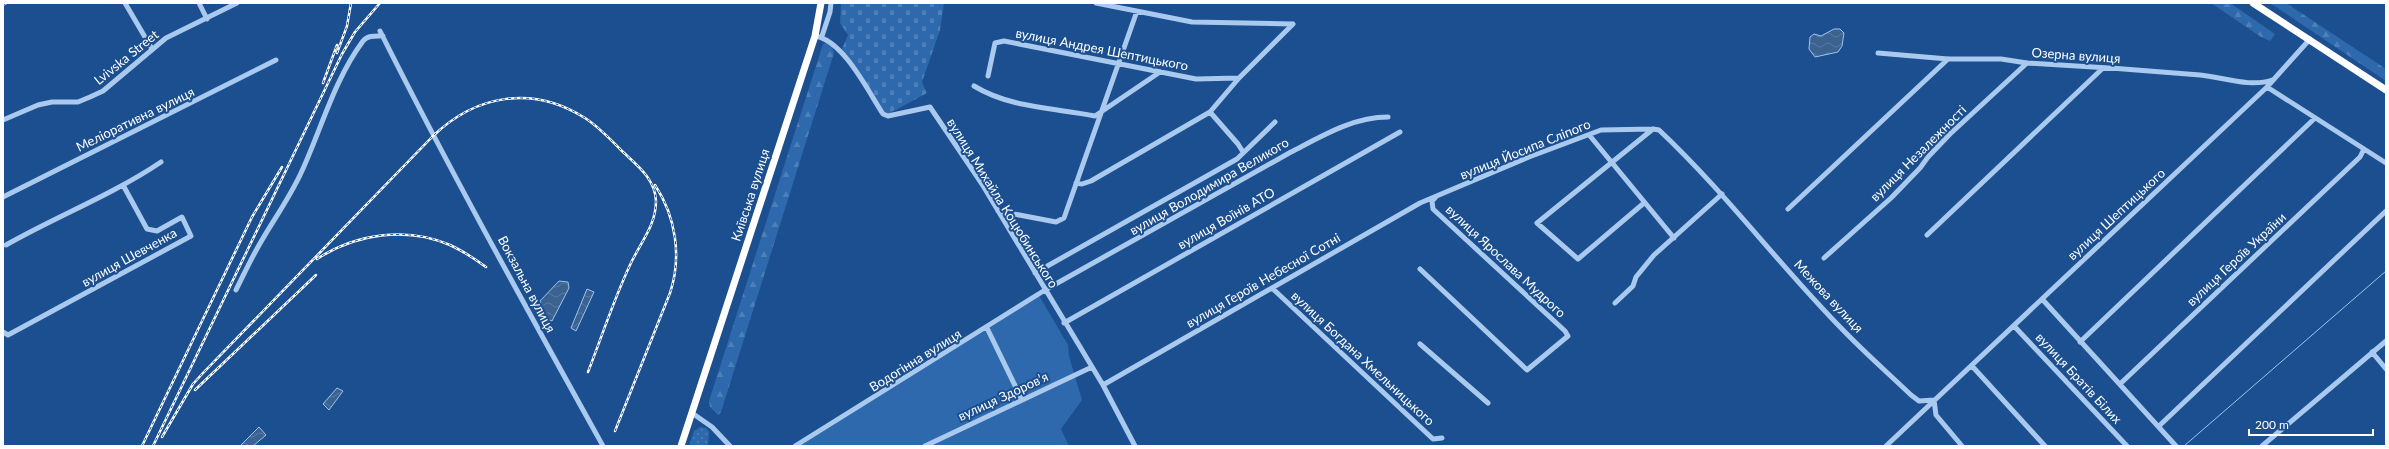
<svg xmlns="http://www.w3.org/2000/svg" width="2389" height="449" font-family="Lato,sans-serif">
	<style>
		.grass { fill: url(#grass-dots) }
		.forest { fill: url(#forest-firs) }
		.cemetery { fill: url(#cemetery-stones) }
		.garden { fill: #2e69ad }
		.water { fill: url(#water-waves); stroke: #9cc4f0 }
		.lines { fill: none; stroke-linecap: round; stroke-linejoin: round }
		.stream { stroke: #9cc4f0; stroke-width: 1 }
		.minor { stroke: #a9c9ee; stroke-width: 5 }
		.highway { stroke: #fff; stroke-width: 7 }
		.rail-casing { stroke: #fff; stroke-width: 2.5 }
		.rail { stroke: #1b4f8f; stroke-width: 1; stroke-dasharray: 3; stroke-linecap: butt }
		.labels { text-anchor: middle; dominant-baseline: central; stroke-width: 4; stroke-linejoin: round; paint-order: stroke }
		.street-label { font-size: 13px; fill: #fff; stroke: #1b4f8f }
	</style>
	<defs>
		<pattern id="grass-dots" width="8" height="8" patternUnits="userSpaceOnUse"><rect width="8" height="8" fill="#2e69ad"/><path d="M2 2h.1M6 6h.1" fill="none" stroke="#4d80b9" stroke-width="1.8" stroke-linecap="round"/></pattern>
		<pattern id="forest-firs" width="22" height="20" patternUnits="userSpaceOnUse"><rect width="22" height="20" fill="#2e69ad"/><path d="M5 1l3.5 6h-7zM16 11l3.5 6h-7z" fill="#4d80b9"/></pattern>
		<pattern id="cemetery-stones" width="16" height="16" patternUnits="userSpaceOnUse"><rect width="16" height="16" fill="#2e69ad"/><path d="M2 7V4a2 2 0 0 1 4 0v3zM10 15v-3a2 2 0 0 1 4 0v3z" fill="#4d80b9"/></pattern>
		<pattern id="water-waves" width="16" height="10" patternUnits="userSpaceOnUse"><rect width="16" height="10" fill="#3c6290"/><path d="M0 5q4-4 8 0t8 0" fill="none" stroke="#597aa1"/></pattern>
	</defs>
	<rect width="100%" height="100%" fill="#1b4f8f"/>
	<path class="grass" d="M 700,427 L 706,428 L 709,432 L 708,446 L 689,446 L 694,431 Z"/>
	<path class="forest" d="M 2211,3 L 2230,3 L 2275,34 L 2270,41 L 2261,37 Z
		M 2270,3 L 2286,3 L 2386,69 L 2386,81 Z
		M 826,43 L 832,47 L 834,53 L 721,412 L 718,415 L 710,407 L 709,401 L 823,44 Z"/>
	<path class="cemetery" d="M 841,3 L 944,3 L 940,30 L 922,82 L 927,93 L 890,113 L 885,114 L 842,49 L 848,35 L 840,23 Z"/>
	<path class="garden" d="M 1037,292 L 1068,345 L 1069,356 L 1082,400 L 1061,429 L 1069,446 L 795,446 Z"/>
	<path class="water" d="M 1834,29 L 1840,29 L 1844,33 L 1842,46 L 1838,52 L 1815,57 L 1809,49 L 1810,37 L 1814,34 L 1821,36 Z
		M 559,281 L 568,282 L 569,288 L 552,321 L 547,319 L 540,301 Z
		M 587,289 L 594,292 L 576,331 L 571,328 Z
		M 337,388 L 343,391 L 329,410 L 323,404 Z
		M 259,427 L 266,435 L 253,446 L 240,446 Z"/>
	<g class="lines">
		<path class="stream" d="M 3,6 L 8,3
			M 2184,446 L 2386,271"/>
		<path class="minor" d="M 125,3 L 152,49
			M 199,3 L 207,19
			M 1096,3 L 1192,22 L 1293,24
			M 380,31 C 450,171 527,309 603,446
			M 815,36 C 843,40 868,91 883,114 L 888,116 L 930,107 L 982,184 L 1103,385 L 1135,446
			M 822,36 L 830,12 L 831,3
			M 1878,53 L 1948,59 L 2001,59 L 2027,63 C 2084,66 2142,70 2200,75 C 2222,77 2251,88 2272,80
			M 988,76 L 995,43 L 1004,41 L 1196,79 L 1239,78
			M 974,86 C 1010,108 1054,108 1095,116 L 1160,72
			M 2267,87 L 2386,163
			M 1210,112 L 1238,144 L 1243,152
			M 3,120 L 38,105 L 52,102 L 78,102 L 90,97 L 103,91 L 166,38 L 237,3
			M 1590,136 L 1674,238
			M 1076,183 L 1082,184 L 1091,181 L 1210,112 L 1239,78 L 1293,24
			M 3,197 L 276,60
			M 1644,203 L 1578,259 L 1537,223 L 1653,129
			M 1788,209 L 1948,59
			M 998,211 L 1056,222 L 1064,218 L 1137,11
			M 1927,235 L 2103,68
			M 6,245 C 57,216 112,195 161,162
			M 1824,258 L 1891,198 L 1920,168 L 1928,157 L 1950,134 L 2027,63
			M 1420,269 L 1527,370 L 1568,336 L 1565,331 L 1433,209 L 1432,201 L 1435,198
			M 1035,273 L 1237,159 L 1275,122
			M 1272,288 L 1433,439 L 1442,438
			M 236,290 C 243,276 250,261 258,247 C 272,222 289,199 301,173 C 321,130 334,80 363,41 C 368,35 375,36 383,36
			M 2042,299 L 2176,446
			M 1615,303 L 1633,286 L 1636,277 L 1654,255 L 1722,194
			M 1064,323 L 1400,132
			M 2014,326 L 2127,446
			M 987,328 L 1022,400
			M 3,332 L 8,335 L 191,236 L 182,217 L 157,231 L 147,229 L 123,185
			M 2080,342 L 2315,118
			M 1420,344 L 1488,403
			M 2372,352 L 2386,369
			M 1972,366 L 2045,446
			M 2120,384 L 2360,157 L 2364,149
			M 1103,385 L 1420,203 L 1529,157 L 1601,130 L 1653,129 L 1659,130 C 1725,192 1779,265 1842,329 C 1864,352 1888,373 1911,395 L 1919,401 L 1934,400
			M 1934,400 L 1936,415 L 1962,446
			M 692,413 L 712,427 L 730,446
			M 2159,426 L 2386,211
			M 795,446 L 1045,290 L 1291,152 C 1322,136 1353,117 1388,117
			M 925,446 L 1092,367
			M 1886,446 L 2267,87 L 2310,39
			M 2262,446 L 2386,341"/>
		<path class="highway" d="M 2253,3 L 2386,90
			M 681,446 L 815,36 L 821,3"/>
		<defs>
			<path id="rail" d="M 337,53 L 347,26 L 351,3
				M 323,83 L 337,45
				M 317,259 C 355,234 406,226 450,245 C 463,251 475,259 486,267
				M 195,390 L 316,275
				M 615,431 L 670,293 C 682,257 676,217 655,185
				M 162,437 L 193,384 L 203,373 L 433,136 C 477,94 533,85 585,118 C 599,127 611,140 623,152 C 638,166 655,179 656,201 C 656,226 640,243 630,265 C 614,299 602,336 588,372
				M 142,446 L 252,217 L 282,167
				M 153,446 L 342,54 L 355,32 L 380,3"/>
		</defs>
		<use href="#rail" class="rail-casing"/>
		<use href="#rail" class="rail"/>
	</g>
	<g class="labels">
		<g class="street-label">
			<text transform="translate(1102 49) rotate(11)">вулиця Андрея Шептицького</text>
			<text transform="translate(2076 55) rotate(4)">Озерна вулиця</text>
			<text transform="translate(126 57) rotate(-39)">Lvivska Street</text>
			<text transform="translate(135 119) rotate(-26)">Меліоративна вулиця</text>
			<text transform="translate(1525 149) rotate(-22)">вулиця Йосипа Сліпого</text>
			<text transform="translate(1918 153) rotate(-45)">вулиця Незалежності</text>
			<text transform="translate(1209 186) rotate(-30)">вулиця Володимира Великого</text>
			<text transform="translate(750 195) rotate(-72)">Київська вулиця</text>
			<text transform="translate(1003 203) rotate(58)">вулиця Михайла Коцюбинського</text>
			<text transform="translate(2116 214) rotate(-43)">вулиця Шептицького</text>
			<text transform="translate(1226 218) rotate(-30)">вулиця Воїнів АТО</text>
			<text transform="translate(129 257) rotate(-29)">вулиця Шевченка</text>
			<text transform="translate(2236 259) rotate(-43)">вулиця Героїв України</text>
			<text transform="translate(1506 261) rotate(43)">вулиця Ярослава Мудрого</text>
			<text transform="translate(1263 280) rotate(-30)">вулиця Героїв Небесної Сотні</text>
			<text transform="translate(527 284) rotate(62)">Вокзальна вулиця</text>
			<text transform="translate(1829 296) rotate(47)">Межова вулиця</text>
			<text transform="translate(1363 358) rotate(43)">вулиця Богдана Хмельницького</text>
			<text transform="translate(915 360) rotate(-32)">Водогінна вулиця</text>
			<text transform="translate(2079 378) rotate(47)">вулиця Братів Білих</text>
			<text transform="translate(1003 396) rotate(-25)">вулиця Здоровʼя</text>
		</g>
	</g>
	<rect width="2389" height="449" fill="none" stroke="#ffffff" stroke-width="8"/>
	<path d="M2249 429v6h124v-6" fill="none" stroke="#ffffff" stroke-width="2"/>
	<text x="2255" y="429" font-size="12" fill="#ffffff" stroke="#1b4f8f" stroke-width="3" paint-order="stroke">200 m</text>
</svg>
